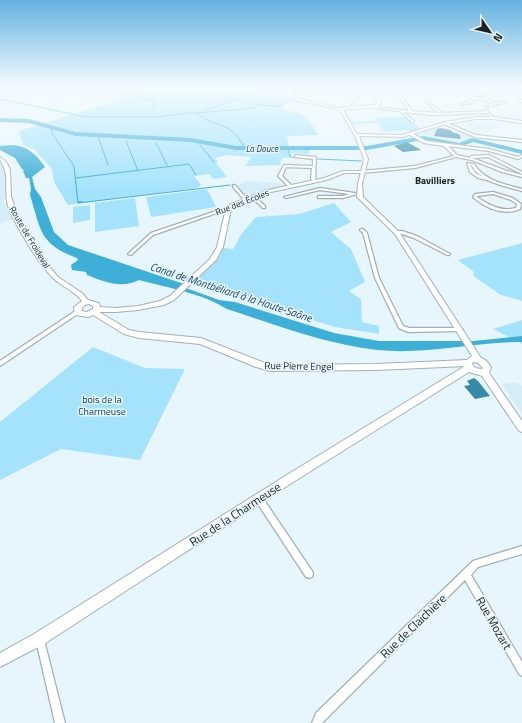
<svg xmlns="http://www.w3.org/2000/svg" width="522" height="723" font-family="'Titillium Web',sans-serif">
	<style>
		.built { fill: #d5edf7 }
		.green { fill: #a5e3fc }
		.water { fill: #3eafd7 }
		.lines { fill: none; stroke-linecap: round; stroke-linejoin: round }
		.stream-far1 { stroke: #3eafd7; stroke-width: 1 }
		.stream { stroke: #3eafd7; stroke-width: 1.5 }
		.river { fill: #3eafd7; fill-rule: evenodd }
		.building { fill: #368aa8 }
		.street-casing { stroke: #a2b0b6; stroke-width: 2.5 }
		.secondary-casing { stroke: #a2b0b6; stroke-width: 2 }
		.primary-casing { stroke: #a2b0b6; stroke-width: 2 }
		.street { fill: #fff; fill-rule: evenodd }
		.secondary { fill: #fff; fill-rule: evenodd }
		.primary { fill: #fff; fill-rule: evenodd }
		.labels { text-anchor: middle; dominant-baseline: central; stroke-width: 3; stroke-linejoin: round; paint-order: stroke }
		.far-water-label { font-size: 9px; font-style: italic; fill: #184859; stroke: #e7f6fc }
		.far-street-label { font-size: 9px; fill: #1d2224; stroke: #e7f6fc }
		.far-quarter-label { font-size: 10px; font-weight: bold; fill: #1d2224; stroke: #e7f6fc }
		.street-label { font-size: 10px; fill: #1d2224; stroke: #e7f6fc }
		.park-label { font-size: 10px; fill: #0f4051; stroke: #e7f6fc }
		.water-label { font-size: 11px; font-style: italic; fill: #184859; stroke: #e7f6fc }
		.near-street-label { font-size: 12px; fill: #1d2224; stroke: #e7f6fc }
	</style>
	<rect width="100%" height="100%" fill="#e7f6fc"/>
	<path class="built" d="M 38,87 L 4,98 L 0,98 L 1,87 Z
		M 72,87 L 161,87 L 135,96 Z
		M 473,122 L 497,125 L 498,127 L 484,133 L 465,126 L 467,123 Z
		M 440,127 L 447,128 L 474,138 L 457,143 L 417,135 L 422,132 Z
		M 0,160 L 3,163 L 6,171 L 4,201 L 14,219 L 0,223 Z
		M 247,181 L 281,183 L 285,186 L 247,197 L 237,186 Z
		M 516,382 L 522,386 L 522,414 L 502,384 Z"/>
	<path class="green" d="M 161,87 L 250,87 L 252,94 L 274,96 L 274,94 L 277,94 L 278,96 L 290,97 L 301,103 L 289,103 L 281,107 C 286,113 293,110 299,113 C 307,117 314,127 318,135 L 287,136 L 289,149 L 309,149 L 309,154 L 291,153 L 291,157 L 282,158 L 280,165 L 246,166 L 251,157 L 227,155 L 215,158 L 218,162 L 216,163 L 227,177 L 213,179 L 209,174 L 194,176 L 201,185 L 197,188 L 68,205 L 54,182 L 52,169 L 34,149 L 23,145 L 19,131 Z
		M 406,117 L 421,129 L 413,132 L 406,130 L 385,132 L 378,123 L 353,124 L 352,122 L 377,121 L 376,118 Z
		M 207,189 L 216,207 L 151,217 L 146,197 Z
		M 135,198 L 139,226 L 95,232 L 95,203 Z
		M 334,203 L 351,222 L 331,232 L 351,249 L 365,282 L 349,291 L 361,299 L 362,322 L 379,326 L 379,334 L 335,327 L 247,300 L 205,290 L 209,287 L 196,281 L 219,256 L 223,248 L 233,249 L 242,233 L 256,217 L 299,214 Z
		M 90,205 L 90,220 L 73,223 L 73,207 Z
		M 522,243 L 522,301 L 501,295 L 473,276 L 474,272 L 458,260 Z
		M 522,320 L 522,344 L 493,329 Z
		M 93,347 L 145,368 L 185,369 L 140,460 L 61,449 L 0,480 L 0,422 Z"/>
	<path class="water" d="M 13,145 C 28,146 37,155 45,167 L 32,177 L 35,189 L 41,197 L 54,232 L 68,245 L 184,284 L 186,288 L 219,300 L 235,302 L 334,333 L 379,341 L 474,341 L 522,336 L 522,342 C 474,342 425,355 377,350 C 325,344 276,325 227,309 C 201,293 169,288 139,280 C 121,289 105,282 87,275 L 86,272 L 72,270 L 71,265 L 78,260 L 77,258 C 39,244 41,230 30,195 L 31,189 L 29,178 L 26,178 L 23,171 L 24,170 L 22,169 L 15,158 L 0,150 L 0,146 Z"/>
	<g class="lines">
		<path class="stream-far1" d="M 75,87 L 131,95 L 153,101 L 155,109
			M 0,99 L 86,117 L 159,117 L 195,112 C 217,130 228,118 245,148
			M 202,111 L 240,98
			M 196,113 L 254,108 L 256,105 L 278,106 L 283,104
			M 51,129 L 53,135 L 74,166 L 78,203 L 230,185
			M 98,136 L 108,165
			M 196,140 L 214,162
			M 126,141 L 138,171
			M 156,143 L 168,167
			M 288,148 L 290,157 L 313,159
			M 317,159 L 361,161
			M 76,178 L 189,164 L 196,175"/>
		<path class="stream" d="M 78,202 L 82,202"/>
		<path class="river" d="M 0,118 L 29,119 L 76,132 L 191,138 L 236,146 L 367,146 L 423,136 L 459,143 L 472,138 L 522,150 L 522,154 L 473,142 L 460,147 L 447,146 L 423,140 L 367,150 L 236,150 L 191,142 L 76,136 L 29,123 L 0,122 Z"/>
	</g>
	<path class="building" d="M 440,128 L 450,130 L 454,133 L 459,134 L 461,139 L 434,136 L 437,129 Z
		M 407,142 L 421,150 L 403,152 L 394,146 Z
		M 474,378 L 478,381 L 490,396 L 475,399 L 464,386 L 470,385 L 467,381 Z"/>
	<g class="lines">
		<defs>
			<path id="street" d="M 349,87 L 351,87 L 358,97 L 352,108 L 351,107 L 356,97 Z
				M 393,87 L 395,87 L 412,111 L 439,113 L 427,103 L 426,97 L 421,91 L 432,90 L 429,87 L 432,87 L 435,91 L 424,92 L 428,97 L 429,103 L 442,113 L 486,111 L 485,107 L 491,104 L 487,100 L 474,99 L 472,103 L 461,105 L 460,104 L 470,102 L 473,97 L 485,98 L 473,87 L 476,87 L 493,103 L 505,101 L 506,102 L 494,105 L 487,107 L 488,112 L 494,118 L 493,119 L 486,113 L 433,115 L 403,112 L 414,121 L 413,123 L 400,111 L 373,108 L 374,107 L 409,111 Z
				M 508,87 L 514,91 L 522,91 L 522,93 L 513,92 L 507,88 Z
				M 286,91 L 332,91 L 333,92 L 285,92 Z
				M 519,100 L 522,100 L 522,102 L 518,101 Z
				M 444,122 L 476,135 L 522,140 L 522,142 L 475,137 L 444,124 Z
				M 410,133 L 412,133 L 426,141 L 489,149 L 518,157 L 522,155 L 522,157 L 518,159 L 489,151 L 448,146 L 457,155 L 470,158 L 471,156 L 489,155 L 522,172 L 522,174 L 488,157 L 472,158 L 504,170 L 522,175 L 522,177 L 502,172 L 472,160 L 456,157 L 415,168 L 361,173 L 361,171 L 362,171 L 415,166 L 454,156 L 444,146 L 424,143 L 410,135 Z
				M 296,155 L 316,157 L 315,182 L 313,182 L 311,179 L 312,168 L 286,167 L 282,176 L 291,185 L 291,187 L 289,187 L 278,176 L 284,165 L 313,166 L 313,159 L 295,157 L 295,156 Z
				M 467,163 L 474,164 C 485,181 504,184 522,189 L 522,191 L 500,185 L 487,180 L 478,178 L 470,172 ZM 470,165 L 472,166 L 475,171 L 483,177 L 475,173 Z
				M 233,185 L 235,185 L 247,199 L 247,201 L 245,201 L 233,187 Z
				M 320,188 L 355,193 L 357,194 L 343,198 L 318,198 L 318,196 L 343,196 L 349,194 L 320,190 L 286,198 L 284,197 Z
				M 493,192 L 513,198 L 521,204 L 520,209 C 504,216 485,208 473,197 L 475,194 ZM 493,194 L 511,200 L 517,204 L 516,208 C 501,212 489,205 477,197 L 477,196 Z
				M 252,196 L 254,196 L 265,206 L 265,208 L 263,208 L 252,198 Z
				M 228,207 L 231,208 L 153,235 L 131,255 L 130,255 L 128,254 L 151,233 Z
				M 361,229 L 363,229 L 367,233 L 379,278 L 403,326 L 409,328 L 460,328 L 463,330 L 462,331 L 408,332 L 399,328 L 375,278 L 363,233 L 360,230 Z
				M 394,231 L 402,231 L 417,236 L 450,254 L 449,255 L 447,255 L 414,238 L 402,234 L 394,233 Z
				M 77,310 L 79,311 L 79,313 L 0,366 L 0,361 Z
				M 259,496 L 262,497 L 312,571 L 313,574 L 312,577 L 309,578 L 306,577 L 256,501 L 255,499 L 256,497 Z
				M 522,546 L 522,554 L 478,567 L 471,575 L 522,662 L 522,676 L 519,674 L 465,580 L 322,723 L 312,723 L 316,713 L 473,561 Z
				M 40,636 L 43,637 L 44,640 L 65,723 L 55,723 L 36,640 L 37,637 Z"/>
			<path id="secondary" d="M 368,87 L 371,87 L 381,101 L 379,107 L 339,110 L 340,108 L 376,105 L 377,101 Z
				M 476,117 L 493,117 L 522,121 L 522,123 L 493,119 L 476,119 L 446,124 L 402,137 L 359,136 L 357,135 L 359,134 L 402,135 L 445,122 Z
				M 0,157 L 7,163 L 10,170 L 11,196 L 16,211 L 47,264 L 58,277 L 82,293 L 88,300 L 99,303 L 100,307 L 116,308 L 138,306 L 160,301 L 170,296 L 210,259 L 217,247 L 226,208 L 231,204 L 268,190 L 324,178 L 343,171 L 364,171 L 364,173 L 344,173 L 327,180 L 271,192 L 235,206 L 231,209 L 223,247 L 216,260 L 174,300 L 164,305 L 138,310 L 116,312 L 99,312 L 129,330 L 139,332 L 201,338 L 270,365 L 376,364 L 467,360 L 471,363 L 467,366 L 376,370 L 270,371 L 256,367 L 200,344 L 139,338 L 124,334 L 93,315 L 88,317 L 75,315 L 74,307 L 82,301 C 74,290 60,286 51,276 C 39,264 10,217 7,202 C 5,191 8,181 5,171 C 4,165 0,162 0,157 ZM 89,304 L 93,306 L 93,309 L 87,312 L 82,311 L 82,308 L 85,305 Z"/>
			<path id="primary" d="M 282,87 L 285,87 C 299,106 324,101 343,110 L 357,134 L 360,134 L 359,136 L 368,159 L 362,184 L 363,197 L 399,232 L 481,358 C 485,359 489,363 491,367 L 489,373 L 522,421 L 522,432 L 519,431 L 482,376 L 469,372 L 298,479 L 44,644 L 0,667 L 0,653 L 34,634 L 290,473 L 465,366 L 463,363 L 472,356 L 395,234 L 357,197 L 358,184 L 364,159 L 355,136 L 341,112 L 334,108 L 302,102 L 294,99 L 287,95 ZM 473,362 L 478,363 L 483,368 L 482,369 L 475,368 L 472,364 Z"/>
		</defs>
		<use href="#street" class="street-casing"/>
		<use href="#secondary" class="secondary-casing"/>
		<use href="#primary" class="primary-casing"/>
		<use href="#street" class="street"/>
		<use href="#secondary" class="secondary"/>
		<use href="#primary" class="primary"/>
	</g>
	<linearGradient id="sky" x2="0" y2="1"><stop stop-color="#64b2e1"/><stop offset="0.46" stop-color="#f4fbfe"/><stop offset="1" stop-color="#f4fbfe" stop-opacity="0"/></linearGradient>
	<rect width="522" height="189" fill="url(#sky)"/>
	<g class="labels">
		<g class="far-water-label">
			<text x="262" y="148">La Douce</text>
		</g>
		<g class="far-street-label">
			<text transform="translate(242 202) rotate(-21)">Rue des Écoles</text>
			<text transform="translate(30 237) rotate(59)">Route de Froideval</text>
		</g>
		<g class="far-quarter-label">
			<text x="435" y="180">Bavilliers</text>
		</g>
		<g class="street-label">
			<text transform="translate(299 366) rotate(1)">Rue Pierre Engel</text>
		</g>
		<g class="park-label">
			<text x="102" y="399">bois de la<tspan x="102" dy="12">Charmeuse</tspan></text>
		</g>
		<g class="water-label">
			<text transform="translate(231 292) rotate(18)">Canal de Montbéliard à la Haute-Saône</text>
		</g>
		<g class="near-street-label">
			<text transform="translate(235 514) rotate(-33)">Rue de la Charmeuse</text>
			<text transform="translate(494 623) rotate(60)">Rue Mozart</text>
			<text transform="translate(413 626) rotate(-44)">Rue de Claichière</text>
		</g>
	</g>
	<g transform="translate(490 32) rotate(124)" stroke="#e7f6fc" stroke-width="3" paint-order="stroke">
	<path d="M0-3L7 15L0 10L-7 15Z" fill="#1d2224"/>
	<text y="-6" font-size="11" font-weight="bold" text-anchor="middle" fill="#1d2224">N</text>
	</g>
</svg>
